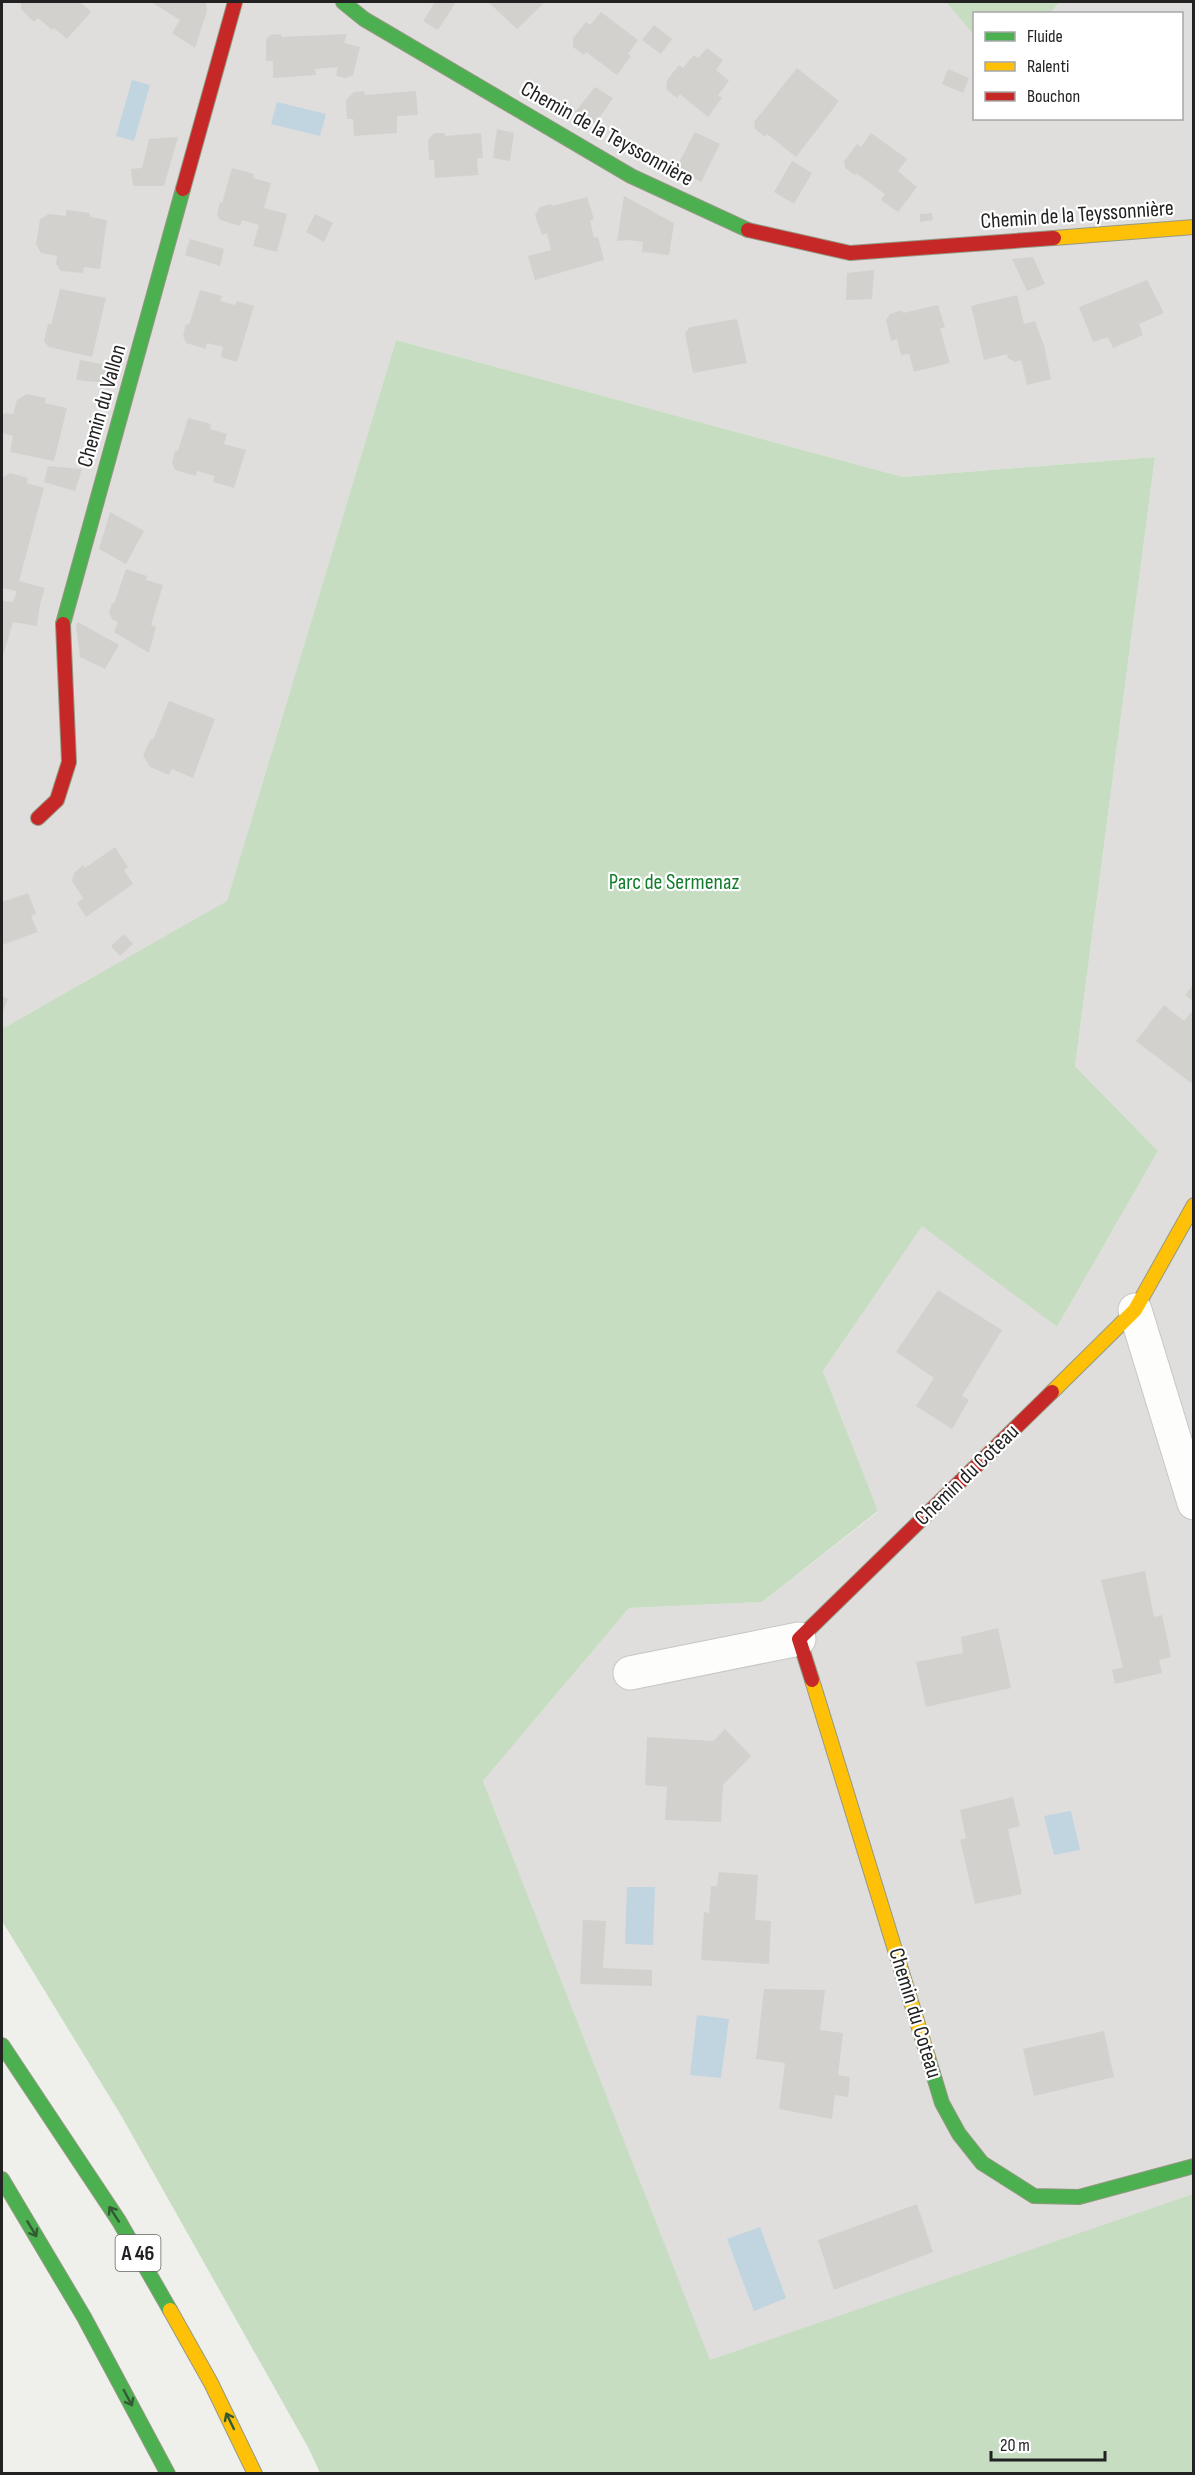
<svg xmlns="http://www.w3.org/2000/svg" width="1195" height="2475" font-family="'Sofia Sans Condensed',sans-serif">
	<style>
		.residential { fill: #dfdedc }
		.forest { fill: #c7ddc2 }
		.water { fill: #c0d5e0 }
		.building { fill: #d2d1ce }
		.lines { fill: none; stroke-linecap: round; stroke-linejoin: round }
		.street-casing { stroke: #c7c7c5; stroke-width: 35 }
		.fast-casing { stroke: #949983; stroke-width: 16 }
		.slow-casing { stroke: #949983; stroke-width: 16 }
		.jam-casing { stroke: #949983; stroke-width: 16 }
		.street { stroke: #fdfdfc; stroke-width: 33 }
		.fast { stroke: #4caf50; stroke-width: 14 }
		.slow { stroke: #ffc107; stroke-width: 14 }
		.jam { stroke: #c62828; stroke-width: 14 }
		.oneway { stroke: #335a34 }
		.labels { text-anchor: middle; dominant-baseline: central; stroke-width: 4.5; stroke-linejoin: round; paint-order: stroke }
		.shield { fill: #fff; stroke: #646464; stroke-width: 1.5 }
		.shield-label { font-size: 21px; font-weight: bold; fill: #222 }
		.street-label { font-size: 22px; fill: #222; stroke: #fff }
		.park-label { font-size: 22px; fill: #127d2b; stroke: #fff }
	</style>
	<rect width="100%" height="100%" fill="#efefeb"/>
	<path class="residential" d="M 2,2 L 946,2 L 974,35 L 974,118 L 1182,118 L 1182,14 L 1050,13 L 1060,2 L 1193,2 L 1193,2194 L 710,2361 L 483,1781 L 629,1608 L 762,1602 L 878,1512 L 823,1371 L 922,1225 L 1057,1327 L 1158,1151 L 1075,1066 L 1155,457 L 903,477 L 396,340 L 227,902 L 2,1029 Z"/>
	<path class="forest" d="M 946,2 L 1060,2 L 1050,13 L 974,14 L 974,35 Z
		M 396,340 L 903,477 L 1155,457 L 1075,1066 L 1158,1151 L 1057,1327 L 922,1226 L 823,1371 L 878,1511 L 762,1602 L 629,1608 L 483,1781 L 710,2360 L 1193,2194 L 1193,2473 L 320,2473 L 309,2449 L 122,2117 L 2,1921 L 2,1029 L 227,901 Z"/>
	<path class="water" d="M 132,80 L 150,85 L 134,141 L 116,136 Z
		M 277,102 L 326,114 L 320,136 L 271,124 Z
		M 1071,1811 L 1080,1850 L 1054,1855 L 1044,1816 Z
		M 627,1887 L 655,1887 L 653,1945 L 625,1944 Z
		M 697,2015 L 729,2019 L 721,2078 L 690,2075 Z
		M 760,2227 L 786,2298 L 754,2311 L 727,2239 Z"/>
	<path class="building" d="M 21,2 L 80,2 L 91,12 L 67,39 L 54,28 L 52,30 L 38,18 L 34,22 L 21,9 Z
		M 151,2 L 206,2 L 207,11 L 195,48 L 172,33 L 180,20 Z
		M 435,2 L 456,2 L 438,30 L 423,21 Z
		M 488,2 L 545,2 L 517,29 Z
		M 601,12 L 638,40 L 628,54 L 631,56 L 617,75 L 586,52 L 584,55 L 573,47 L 573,38 L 586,22 L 590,25 Z
		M 654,25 L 672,39 L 661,54 L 642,40 Z
		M 281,34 L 282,37 L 347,34 L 344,43 L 360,47 L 353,75 L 346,78 L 336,76 L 338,67 L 315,69 L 316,75 L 273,78 L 273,61 L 266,61 L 266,40 L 270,35 Z
		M 707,48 L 723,60 L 716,70 L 729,81 L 718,95 L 722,98 L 708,117 L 680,94 L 677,98 L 666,89 L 667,80 L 679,65 L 683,68 L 694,55 L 698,58 Z
		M 797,68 L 839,101 L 796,157 L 767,134 L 765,137 L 755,129 L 754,122 Z
		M 948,69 L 969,78 L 963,93 L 942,84 Z
		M 595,87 L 613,98 L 595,124 L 575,112 Z
		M 364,91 L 365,95 L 416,91 L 418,115 L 397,116 L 397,133 L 354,136 L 353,119 L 347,119 L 346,100 L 354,92 Z
		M 497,129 L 514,133 L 510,161 L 493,158 Z
		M 695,132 L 720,144 L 701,182 L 676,168 Z
		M 434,133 L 445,133 L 445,136 L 481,133 L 483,158 L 477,158 L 478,175 L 435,178 L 434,160 L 429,160 L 428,140 Z
		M 871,133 L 907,159 L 898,171 L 917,187 L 898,212 L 881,200 L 885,194 L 856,173 L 855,175 L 845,168 L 844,161 L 857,144 L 861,147 Z
		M 178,137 L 164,186 L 133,186 L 131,169 L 142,168 L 149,139 Z
		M 792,161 L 812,173 L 794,204 L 774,192 Z
		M 232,168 L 254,174 L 253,178 L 271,183 L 264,208 L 287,214 L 277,252 L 253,246 L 259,225 L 242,220 L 240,226 L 220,220 L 217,214 L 220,202 L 222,203 Z
		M 624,196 L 674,223 L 669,255 L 642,252 L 643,242 L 628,240 L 617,241 Z
		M 587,197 L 594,219 L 590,220 L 594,238 L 598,237 L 604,260 L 535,280 L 528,256 L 551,250 L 547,233 L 542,235 L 535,215 L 540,207 L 551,204 L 552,206 Z
		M 66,210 L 90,213 L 90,217 L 107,220 L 100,269 L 84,267 L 83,273 L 61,271 L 56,264 L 57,256 L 41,253 L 36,244 L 40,219 L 49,214 L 66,216 Z
		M 932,213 L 933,220 L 920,222 L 920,214 Z
		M 315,214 L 333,223 L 324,242 L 306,232 Z
		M 190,239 L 224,249 L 220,266 L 185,255 Z
		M 1033,257 L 1045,284 L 1027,291 L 1012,259 Z
		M 874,270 L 872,299 L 846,300 L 847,273 Z
		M 1147,280 L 1164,313 L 1139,324 L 1143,335 L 1113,348 L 1108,337 L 1093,342 L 1079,307 Z
		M 60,289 L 106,298 L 92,357 L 49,347 L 44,341 L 48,324 L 51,325 Z
		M 200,290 L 222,296 L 220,301 L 235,305 L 237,301 L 254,306 L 237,362 L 221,357 L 223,347 L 207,343 L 206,349 L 186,343 L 183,336 L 186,324 L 189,325 Z
		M 1017,295 L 1024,324 L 1035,321 L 1044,345 L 1051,379 L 1027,385 L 1021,360 L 1015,362 L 1008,358 L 1007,354 L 984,360 L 971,306 Z
		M 938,305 L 945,327 L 940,329 L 950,363 L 914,372 L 909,354 L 901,355 L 897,339 L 891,341 L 886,320 L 890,314 L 902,310 L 903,313 Z
		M 737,319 L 747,363 L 693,373 L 685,333 L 690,327 Z
		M 80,360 L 112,366 L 107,383 L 76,380 Z
		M 27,394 L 46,398 L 45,403 L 67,408 L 54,461 L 10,452 L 13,436 L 2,433 L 2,415 L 6,413 L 13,414 L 17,400 Z
		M 188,418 L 211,424 L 210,429 L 227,434 L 224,444 L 246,450 L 234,488 L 213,482 L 215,476 L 197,471 L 196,476 L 175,470 L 172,463 L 175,451 L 178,451 Z
		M 48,466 L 82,469 L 75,491 L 44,482 Z
		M 10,473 L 28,478 L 27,483 L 44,488 L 19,581 L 45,588 L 40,604 L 37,626 L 13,622 L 2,659 L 2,601 L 13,602 L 17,591 L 2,588 L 2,478 Z
		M 110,512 L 144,531 L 126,564 L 99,549 Z
		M 126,569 L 147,576 L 146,580 L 163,585 L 151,625 L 156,627 L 149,653 L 114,632 L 118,622 L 113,620 L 109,613 L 112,603 L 114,604 Z
		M 78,622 L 119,645 L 105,669 L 80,657 L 76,626 Z
		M 169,701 L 215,719 L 193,778 L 172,769 L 169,775 L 150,767 L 143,755 L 151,739 L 153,740 Z
		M 115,847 L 128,867 L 124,870 L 133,884 L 86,917 L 77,903 L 83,898 L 72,881 L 74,873 L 83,865 L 85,868 Z
		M 28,893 L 36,914 L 31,916 L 38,932 L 2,945 L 2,902 Z
		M 124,934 L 133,944 L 120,956 L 111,946 Z
		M 1194,984 L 1194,1002 L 1185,995 Z
		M 2,996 L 8,999 L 2,1014 Z
		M 1164,1005 L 1184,1021 L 1194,1009 L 1194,1080 L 1191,1083 L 1136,1041 Z
		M 938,1290 L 1002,1330 L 962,1396 L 969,1400 L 952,1429 L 916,1406 L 934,1378 L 896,1352 Z
		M 1145,1571 L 1154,1617 L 1162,1615 L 1171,1657 L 1159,1660 L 1162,1673 L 1115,1684 L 1112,1670 L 1123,1667 L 1101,1580 Z
		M 998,1628 L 1011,1688 L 926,1707 L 916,1662 L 963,1653 L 961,1637 Z
		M 725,1729 L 751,1756 L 723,1785 L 721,1822 L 665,1820 L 667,1787 L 645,1785 L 647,1737 L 713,1741 Z
		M 1013,1797 L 1020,1826 L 1008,1829 L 1022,1894 L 975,1904 L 960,1840 L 966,1838 L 960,1810 Z
		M 719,1872 L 758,1875 L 755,1920 L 771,1921 L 769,1964 L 701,1960 L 704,1912 L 709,1913 L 711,1886 L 717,1886 Z
		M 583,1920 L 606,1921 L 603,1968 L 652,1970 L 652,1986 L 580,1984 Z
		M 764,1989 L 825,1990 L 820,2030 L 843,2033 L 838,2075 L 850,2077 L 848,2097 L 835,2095 L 832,2119 L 779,2109 L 785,2063 L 756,2059 Z
		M 1104,2031 L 1114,2077 L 1034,2096 L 1023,2049 Z
		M 917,2204 L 933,2252 L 834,2290 L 818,2240 Z"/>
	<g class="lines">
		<defs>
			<path id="street" d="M 1135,1310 L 1194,1503
				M 630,1673 L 799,1639"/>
			<path id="fast" d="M 343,2 L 364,19 L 631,176 L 748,230
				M 63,624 L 183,189
				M 2,2045 L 119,2221 L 170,2310
				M 928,2057 L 942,2103 L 959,2134 L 982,2163 L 1034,2196 L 1079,2197 L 1194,2166
				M 2,2179 L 84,2317 L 168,2474"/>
			<path id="slow" d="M 1054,238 L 1194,227
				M 1052,1392 L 1135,1310 L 1194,1205
				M 812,1680 L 928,2057
				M 170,2310 L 211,2383 L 255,2474"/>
			<path id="jam" d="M 183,189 L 235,2
				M 748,230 L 850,253 L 1054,238
				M 38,818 L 57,800 L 69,762 L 63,624
				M 812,1680 L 799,1639 L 1052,1392"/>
		</defs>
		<use href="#street" class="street-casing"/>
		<use href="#fast" class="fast-casing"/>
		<use href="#slow" class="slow-casing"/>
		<use href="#jam" class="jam-casing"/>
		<use href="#street" class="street"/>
		<use href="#fast" class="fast"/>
		<use href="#slow" class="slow"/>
		<use href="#jam" class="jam"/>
	</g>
	<defs><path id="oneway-shaft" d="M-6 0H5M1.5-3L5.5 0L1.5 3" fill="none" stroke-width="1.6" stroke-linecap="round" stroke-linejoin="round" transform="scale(1.5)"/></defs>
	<g class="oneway">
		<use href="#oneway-shaft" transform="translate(114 2214) rotate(-123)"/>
		<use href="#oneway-shaft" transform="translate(32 2229) rotate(59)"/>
		<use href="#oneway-shaft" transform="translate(128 2398) rotate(62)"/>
		<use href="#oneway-shaft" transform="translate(230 2421) rotate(-116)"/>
	</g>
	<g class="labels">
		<rect class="shield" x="115.5" y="2235" width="45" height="36" rx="4.5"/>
		<g class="shield-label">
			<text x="138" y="2253">A 46</text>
		</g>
		<g class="street-label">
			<text transform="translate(607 134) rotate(29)">Chemin de la Teyssonnière</text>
			<text transform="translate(1077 215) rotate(-4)">Chemin de la Teyssonnière</text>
			<text transform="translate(102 406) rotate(-74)">Chemin du Vallon</text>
			<text transform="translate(967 1475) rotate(-44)">Chemin du Coteau</text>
			<text transform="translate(915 2013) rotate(73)">Chemin du Coteau</text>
		</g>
		<g class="park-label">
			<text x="674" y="882">Parc de Sermenaz</text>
		</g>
	</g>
	<rect width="1195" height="2475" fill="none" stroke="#222222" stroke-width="6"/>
	<rect x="973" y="12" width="210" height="108" fill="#ffffff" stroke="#a7a7a7" stroke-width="1.5"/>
	<rect x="985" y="32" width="30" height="9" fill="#4caf50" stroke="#a7a7a7" stroke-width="1.5"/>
	<text x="1027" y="42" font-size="18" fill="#222222">Fluide</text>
	<rect x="985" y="62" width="30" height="9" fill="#ffc107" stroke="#a7a7a7" stroke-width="1.5"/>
	<text x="1027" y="72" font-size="18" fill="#222222">Ralenti</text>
	<rect x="985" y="92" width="30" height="9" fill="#c62828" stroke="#a7a7a7" stroke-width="1.5"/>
	<text x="1027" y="102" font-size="18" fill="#222222">Bouchon</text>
	<path d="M991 2451v9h114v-9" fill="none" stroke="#222222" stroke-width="3"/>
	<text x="1000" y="2451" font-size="18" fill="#222222" stroke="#ffffff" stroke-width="4.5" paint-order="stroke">20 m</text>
</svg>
